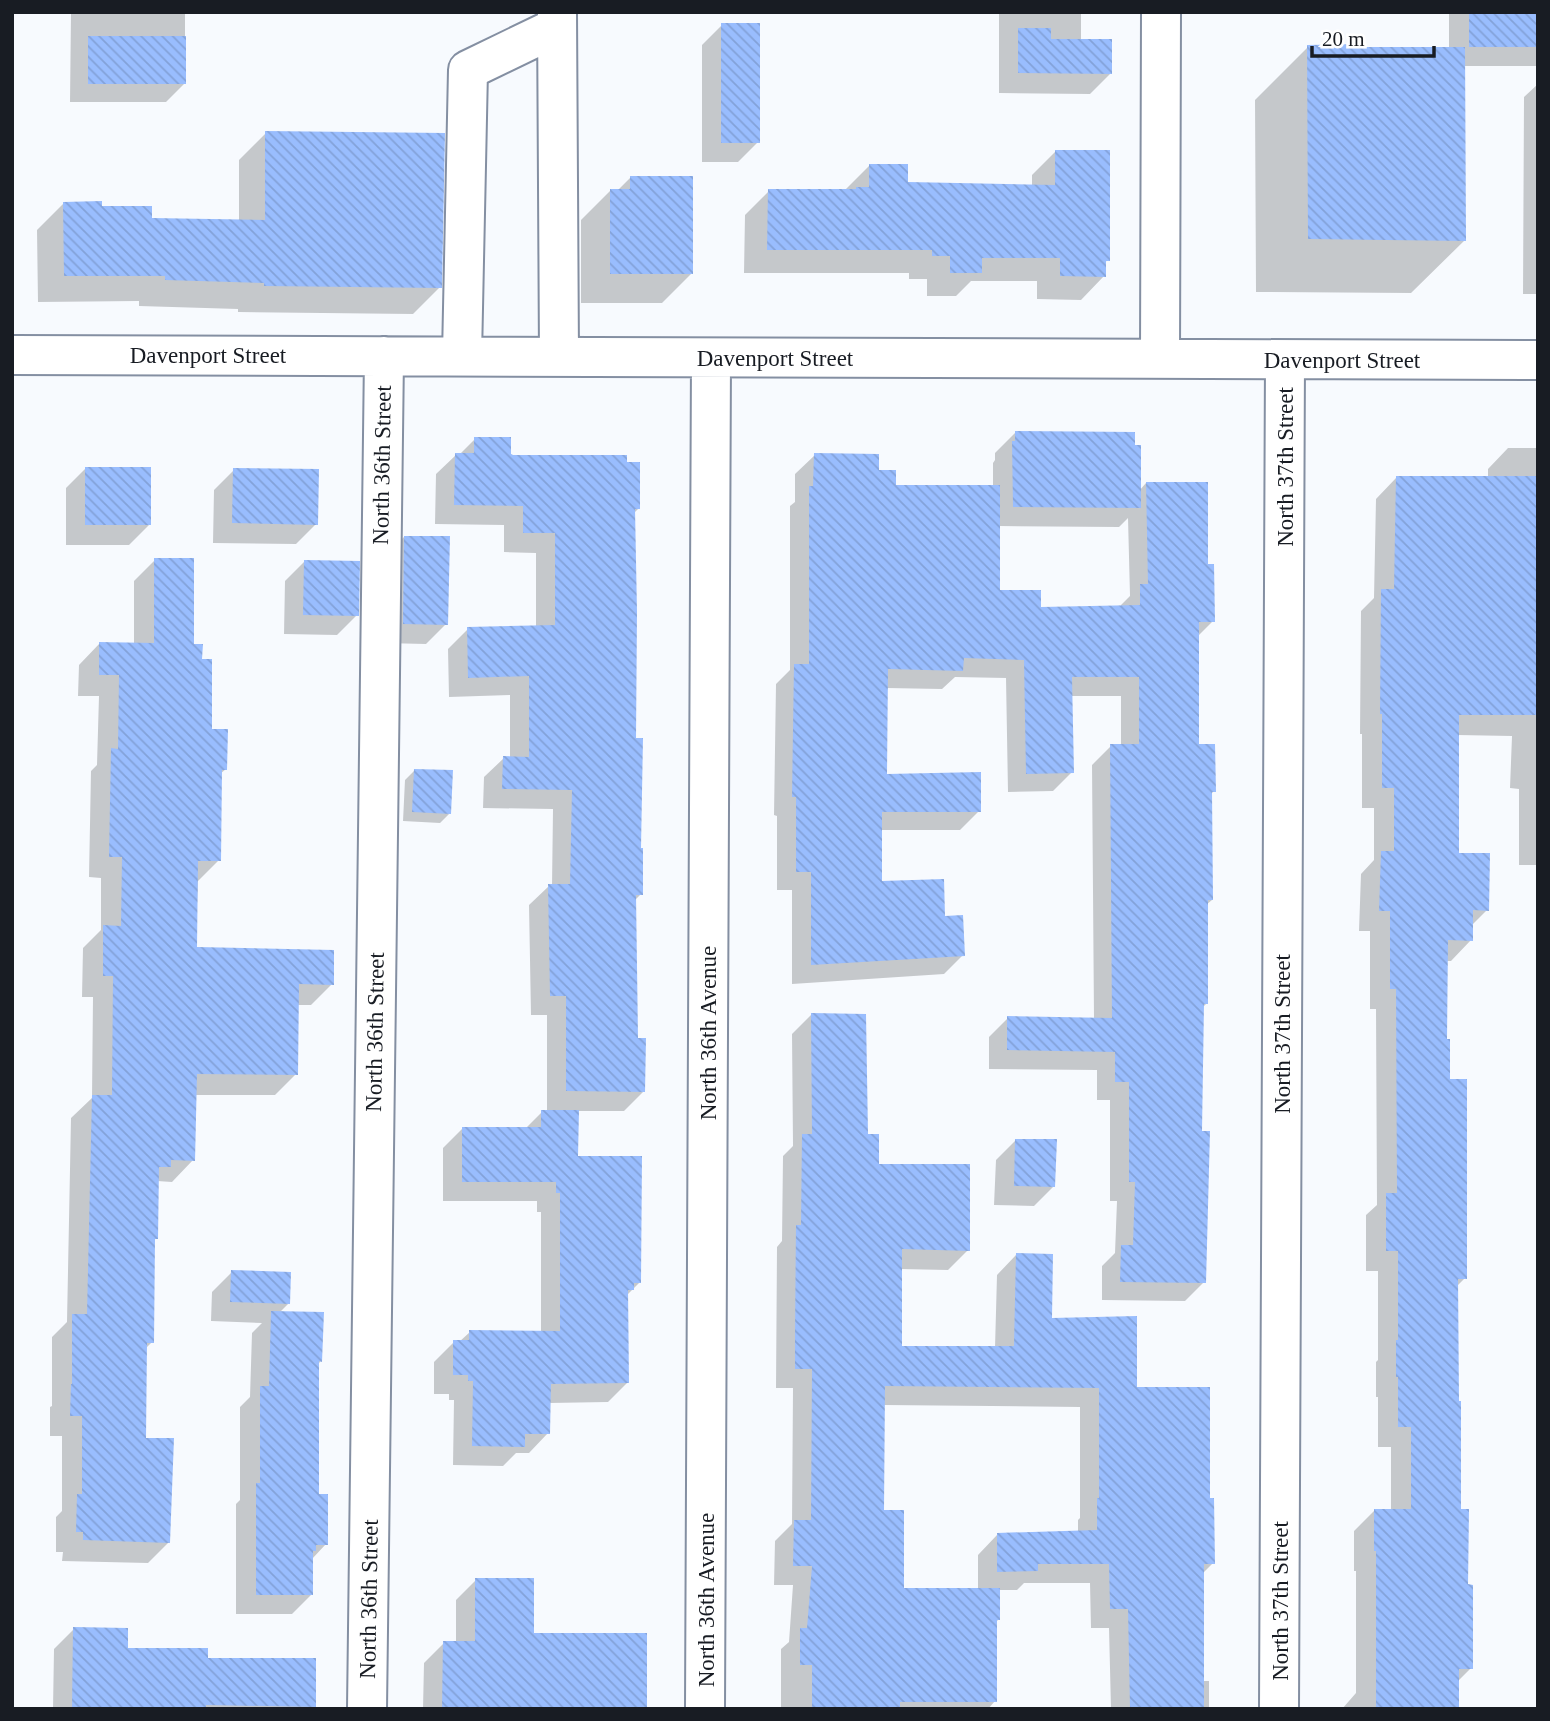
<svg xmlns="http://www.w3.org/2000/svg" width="1550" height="1721" font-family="Georgia,serif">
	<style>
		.shadow { fill: #0003; fill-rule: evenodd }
		.building { fill: url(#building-back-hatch) }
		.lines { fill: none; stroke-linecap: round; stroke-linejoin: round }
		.minor-casing { stroke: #848fa2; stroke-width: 42 }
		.minor { stroke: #fff; stroke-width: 38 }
		.labels { text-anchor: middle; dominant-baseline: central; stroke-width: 7; stroke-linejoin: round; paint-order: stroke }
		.street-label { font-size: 23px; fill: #181c23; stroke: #fff }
	</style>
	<defs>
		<pattern id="building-back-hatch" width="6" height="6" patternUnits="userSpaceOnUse" patternTransform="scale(1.75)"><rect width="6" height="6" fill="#99bdfe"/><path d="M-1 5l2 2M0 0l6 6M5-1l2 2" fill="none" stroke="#83a2d9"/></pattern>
	</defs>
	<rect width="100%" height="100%" fill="#f7fafe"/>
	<path class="shadow" d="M 71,12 L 185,12 L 185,83 L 166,102 L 70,102 Z
		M 999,12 L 1081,12 L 1081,41 L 1110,74 L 1090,94 L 999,93 Z
		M 1449,12 L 1538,12 L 1538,66 L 1463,66 L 1465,240 L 1411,293 L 1256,292 L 1255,100 L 1308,47 L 1361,49 L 1449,49 Z
		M 722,25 L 758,142 L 738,162 L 702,162 L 702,45 Z
		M 1538,84 L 1538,294 L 1523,294 L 1524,97 Z
		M 266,133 L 440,287 L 413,314 L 238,312 L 238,309 L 139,306 L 139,301 L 38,302 L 37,230 L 64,203 L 100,208 L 150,220 L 239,221 L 239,160 Z
		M 1056,151 L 1108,260 L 1104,263 L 1104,276 L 1081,300 L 1037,299 L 1037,281 L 971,281 L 956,296 L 927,296 L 927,279 L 909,279 L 909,273 L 744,273 L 745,215 L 769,191 L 846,189 L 869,166 L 906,184 L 1032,186 L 1032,175 Z
		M 631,177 L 691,274 L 662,303 L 581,303 L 581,220 L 611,190 L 618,190 Z
		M 1015,433 L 1139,491 L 1146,483 L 1207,566 L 1213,621 L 1197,637 L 1197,746 L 1214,791 L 1211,794 L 1212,900 L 1206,905 L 1207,1003 L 1202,1008 L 1200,1133 L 1204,1282 L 1185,1301 L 1102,1300 L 1102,1266 L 1115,1253 L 1117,1201 L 1110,1201 L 1110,1100 L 1097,1100 L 1097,1070 L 989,1069 L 989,1037 L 1008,1018 L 1094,1019 L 1092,765 L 1111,746 L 1121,746 L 1121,696 L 1071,696 L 1072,772 L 1053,791 L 1008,792 L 1006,678 L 955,677 L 942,689 L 886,688 L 885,776 L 979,811 L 960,830 L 881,830 L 881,883 L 943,918 L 963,955 L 944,974 L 792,984 L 792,890 L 777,890 L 777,816 L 774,815 L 776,684 L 790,670 L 790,506 L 795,502 L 795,474 L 815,455 L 878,472 L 895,487 L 993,487 L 993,463 L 995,460 L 995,453 ZM 1128,518 L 1130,596 L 1121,605 L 1121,607 L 1040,609 L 998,591 L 998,526 L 1119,527 Z
		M 475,439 L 639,508 L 634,513 L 634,740 L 641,894 L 634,901 L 636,1040 L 644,1091 L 624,1111 L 577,1111 L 576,1158 L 640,1282 L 627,1295 L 627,1383 L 608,1402 L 549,1403 L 548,1433 L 529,1453 L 516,1453 L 503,1466 L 453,1465 L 454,1400 L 449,1400 L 449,1394 L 434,1394 L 434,1362 L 454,1342 L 459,1342 L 470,1332 L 541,1333 L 541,1212 L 537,1212 L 537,1201 L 443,1201 L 443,1148 L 462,1129 L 525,1129 L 542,1112 L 547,1112 L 547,1015 L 531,1015 L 529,905 L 549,886 L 552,886 L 553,809 L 483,808 L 484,777 L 504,758 L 510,758 L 510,695 L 449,697 L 448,649 L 468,629 L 536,627 L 536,553 L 504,552 L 504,525 L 435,524 L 436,474 L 456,455 L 459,455 Z
		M 1508,448 L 1538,448 L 1538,865 L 1519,865 L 1519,789 L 1510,788 L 1512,736 L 1457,735 L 1457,854 L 1487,910 L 1471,926 L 1471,940 L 1451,961 L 1446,961 L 1445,1040 L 1465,1278 L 1456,1287 L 1459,1510 L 1471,1668 L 1457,1682 L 1458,1709 L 1342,1709 L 1356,1693 L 1356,1571 L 1354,1571 L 1354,1531 L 1375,1510 L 1391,1510 L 1391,1447 L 1378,1447 L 1378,1397 L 1376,1397 L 1376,1362 L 1378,1360 L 1378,1271 L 1366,1271 L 1366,1215 L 1377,1205 L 1376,1009 L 1370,1009 L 1370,931 L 1359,931 L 1361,874 L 1374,860 L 1374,808 L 1362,808 L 1362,734 L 1360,734 L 1361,611 L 1374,598 L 1376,499 L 1396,478 L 1488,478 L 1488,469 Z
		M 86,468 L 149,525 L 129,545 L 66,545 L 66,488 Z
		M 234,470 L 316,524 L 296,544 L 213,543 L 214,490 Z
		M 404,537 L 446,624 L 426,644 L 383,643 L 384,557 Z
		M 155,560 L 201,661 L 210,731 L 226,769 L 220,774 L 219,860 L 198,881 L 195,949 L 332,984 L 311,1005 L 297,1005 L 296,1074 L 275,1095 L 195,1095 L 193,1160 L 172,1182 L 157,1181 L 156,1238 L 154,1241 L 152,1342 L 145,1349 L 144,1440 L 169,1542 L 148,1563 L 62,1561 L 63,1552 L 56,1552 L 56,1517 L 62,1511 L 62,1436 L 50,1436 L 50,1407 L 52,1406 L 52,1337 L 67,1322 L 71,1118 L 92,1098 L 93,997 L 82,997 L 83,948 L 101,930 L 101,878 L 89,877 L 91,771 L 97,765 L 99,696 L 78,696 L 79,665 L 100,643 L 134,644 L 134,581 Z
		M 305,561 L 357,615 L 337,635 L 284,634 L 285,581 Z
		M 414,771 L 450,813 L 440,823 L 403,821 L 405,780 Z
		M 812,1014 L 866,1136 L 877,1166 L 968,1250 L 948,1270 L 900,1269 L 900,1348 L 995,1348 L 997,1275 L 1016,1255 L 1050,1319 L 1135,1389 L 1209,1500 L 1213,1563 L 1202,1574 L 1202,1681 L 1209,1681 L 1209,1709 L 1111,1709 L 1109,1628 L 1091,1628 L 1090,1583 L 1024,1583 L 1017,1590 L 998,1590 L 998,1620 L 995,1623 L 995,1701 L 988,1709 L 781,1709 L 781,1649 L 789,1642 L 793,1585 L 774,1585 L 775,1541 L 792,1524 L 793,1388 L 776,1388 L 777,1247 L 782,1241 L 783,1156 L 793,1146 L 792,1034 ZM 883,1405 L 1080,1407 L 1080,1518 L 1078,1520 L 1078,1532 L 997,1535 L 978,1555 L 978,1590 L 902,1590 L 883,1512 Z
		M 1016,1140 L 1054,1186 L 1034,1206 L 994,1205 L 996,1160 Z
		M 232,1272 L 289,1303 L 279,1313 L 321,1361 L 317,1365 L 317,1496 L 326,1544 L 312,1559 L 312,1594 L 292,1614 L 236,1614 L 236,1504 L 240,1500 L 240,1407 L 250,1397 L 252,1333 L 262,1323 L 211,1321 L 212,1292 Z
		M 476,1580 L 532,1635 L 646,1709 L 423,1709 L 424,1663 L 444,1643 L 456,1643 L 456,1600 Z
		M 74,1629 L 126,1649 L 206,1660 L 314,1706 L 312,1709 L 53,1709 L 54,1649 Z"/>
	<path class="building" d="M 1469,12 L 1538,12 L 1538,47 L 1469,47 Z
		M 721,23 L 760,23 L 760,143 L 721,143 Z
		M 1018,28 L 1051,28 L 1051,39 L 1112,39 L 1112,74 L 1018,73 Z
		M 88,36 L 186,36 L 186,84 L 88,84 Z
		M 1363,44 L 1363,47 L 1465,47 L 1466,241 L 1308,239 L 1307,45 Z
		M 265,131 L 445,133 L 442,288 L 264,286 L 264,283 L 165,280 L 165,276 L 64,276 L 63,202 L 102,201 L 102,206 L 152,206 L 152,218 L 265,220 Z
		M 1055,150 L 1110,150 L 1110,261 L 1106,261 L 1106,277 L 1060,276 L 1060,258 L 982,258 L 982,273 L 950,273 L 950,256 L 932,256 L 932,250 L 767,250 L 768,189 L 856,189 L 856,187 L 869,187 L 869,164 L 908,164 L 908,182 L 1055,185 Z
		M 630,176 L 693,176 L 693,274 L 610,274 L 610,189 L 630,189 Z
		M 1015,431 L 1135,432 L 1135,445 L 1141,445 L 1141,508 L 1013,507 L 1012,441 L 1015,441 Z
		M 474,437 L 511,437 L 511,454 L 513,455 L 627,455 L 627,462 L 640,462 L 640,509 L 635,509 L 637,612 L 636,738 L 643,738 L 641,848 L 643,848 L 643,895 L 636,895 L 638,1038 L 646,1038 L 645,1092 L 566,1091 L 566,996 L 550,996 L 548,884 L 570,884 L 572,790 L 502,789 L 503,756 L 529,757 L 529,676 L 468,678 L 467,627 L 555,625 L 555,533 L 523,533 L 523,506 L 454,505 L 455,453 L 474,453 Z
		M 814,453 L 879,454 L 879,470 L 896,470 L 896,485 L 1000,485 L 1000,590 L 1041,590 L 1041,607 L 1140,605 L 1140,584 L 1148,584 L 1146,482 L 1208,482 L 1208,564 L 1214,564 L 1215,622 L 1199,622 L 1199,744 L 1215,744 L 1216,792 L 1212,792 L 1213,900 L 1208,900 L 1208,1004 L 1204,1004 L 1202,1131 L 1210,1131 L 1206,1283 L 1120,1282 L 1121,1245 L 1133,1245 L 1135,1182 L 1129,1182 L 1129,1082 L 1115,1082 L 1115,1052 L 1007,1050 L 1007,1016 L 1112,1018 L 1110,744 L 1139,744 L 1139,677 L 1072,677 L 1074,773 L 1026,774 L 1024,660 L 964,658 L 963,671 L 888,669 L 887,774 L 981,772 L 981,812 L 882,812 L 882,881 L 944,879 L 945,916 L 963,915 L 965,956 L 811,965 L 811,872 L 796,872 L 796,797 L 792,797 L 794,664 L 809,664 L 809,486 L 813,486 Z
		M 85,467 L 151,467 L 151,525 L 85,525 Z
		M 233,468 L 319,469 L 318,525 L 232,523 Z
		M 1396,476 L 1538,476 L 1538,715 L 1459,715 L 1459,853 L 1490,853 L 1489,911 L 1473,910 L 1473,941 L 1448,940 L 1447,1039 L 1450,1039 L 1450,1079 L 1467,1079 L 1467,1279 L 1458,1279 L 1459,1401 L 1461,1401 L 1461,1509 L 1469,1509 L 1468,1584 L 1473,1585 L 1473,1669 L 1459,1669 L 1459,1709 L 1376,1709 L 1376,1551 L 1374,1551 L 1374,1509 L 1411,1509 L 1411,1427 L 1398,1427 L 1398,1377 L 1396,1377 L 1396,1340 L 1398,1340 L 1398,1251 L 1386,1251 L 1386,1193 L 1397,1193 L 1396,989 L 1390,989 L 1390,911 L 1379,911 L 1381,851 L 1394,851 L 1394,788 L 1382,788 L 1382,714 L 1380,714 L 1381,589 L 1394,589 Z
		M 404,536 L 450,536 L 448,625 L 403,624 Z
		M 154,558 L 194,558 L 194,644 L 203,644 L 202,659 L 212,659 L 212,729 L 228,729 L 227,770 L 222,770 L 221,861 L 198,861 L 197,947 L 334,950 L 334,985 L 299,984 L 298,1075 L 197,1074 L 195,1161 L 171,1160 L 171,1167 L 159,1167 L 158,1239 L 155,1239 L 154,1343 L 147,1343 L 146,1438 L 174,1438 L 170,1543 L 83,1540 L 83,1532 L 76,1532 L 77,1494 L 82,1494 L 82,1416 L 70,1416 L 71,1384 L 72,1384 L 72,1314 L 87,1314 L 92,1095 L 112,1095 L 113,976 L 103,976 L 103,925 L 121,926 L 122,857 L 109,857 L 111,748 L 118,749 L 119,675 L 99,675 L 99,642 L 154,643 Z
		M 304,560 L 360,561 L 359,616 L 303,615 Z
		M 414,769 L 453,770 L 451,814 L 412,812 Z
		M 811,1013 L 866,1014 L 868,1134 L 879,1134 L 879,1164 L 970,1164 L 970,1251 L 902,1249 L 902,1346 L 1014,1346 L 1016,1253 L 1053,1254 L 1052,1318 L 1137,1316 L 1137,1387 L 1210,1387 L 1210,1498 L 1214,1498 L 1215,1564 L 1204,1564 L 1204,1709 L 1130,1709 L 1128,1609 L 1110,1609 L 1109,1564 L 1038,1564 L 1038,1571 L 997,1572 L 997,1533 L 1097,1530 L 1097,1498 L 1099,1498 L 1099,1388 L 885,1386 L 884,1510 L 904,1510 L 904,1588 L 1000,1588 L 1000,1620 L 997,1620 L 997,1702 L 900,1702 L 900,1709 L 812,1709 L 812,1665 L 800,1665 L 800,1628 L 807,1628 L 812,1566 L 793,1566 L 794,1520 L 811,1520 L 812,1369 L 795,1369 L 795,1336 L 796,1225 L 801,1225 L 802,1134 L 812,1134 Z
		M 541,1110 L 579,1110 L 578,1156 L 642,1156 L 641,1283 L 634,1283 L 634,1290 L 628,1290 L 629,1383 L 551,1384 L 550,1434 L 525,1434 L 525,1447 L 472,1446 L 473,1381 L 468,1381 L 468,1375 L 453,1375 L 453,1340 L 469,1340 L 469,1330 L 560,1331 L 560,1193 L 556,1193 L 556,1182 L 462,1182 L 462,1127 L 541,1127 Z
		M 1015,1139 L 1057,1139 L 1055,1187 L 1014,1186 Z
		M 231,1270 L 291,1272 L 290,1304 L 230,1302 Z
		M 271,1311 L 324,1312 L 322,1362 L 319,1361 L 319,1494 L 328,1494 L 328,1545 L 316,1545 L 316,1551 L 313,1551 L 313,1595 L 256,1595 L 256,1483 L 260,1483 L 260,1386 L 269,1386 Z
		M 475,1578 L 534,1578 L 534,1633 L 647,1633 L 647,1709 L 442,1709 L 443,1641 L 475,1641 Z
		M 73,1627 L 128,1628 L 128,1648 L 208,1648 L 208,1658 L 316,1658 L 316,1707 L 206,1705 L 206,1709 L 72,1709 Z"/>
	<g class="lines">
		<defs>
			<path id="minor" d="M 557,12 L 559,356
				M 12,355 L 1538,360
				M 462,356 L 468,70 L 557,27
				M 1160,359 L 1161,12
				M 367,1709 L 384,356
				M 705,1709 L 711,358
				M 1279,1709 L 1285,360"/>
		</defs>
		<use href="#minor" class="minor-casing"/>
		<use href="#minor" class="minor"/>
	</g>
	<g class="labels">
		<g class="street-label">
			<text x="208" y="355">Davenport Street</text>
			<text x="775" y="358">Davenport Street</text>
			<text x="1342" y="360">Davenport Street</text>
			<text transform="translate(382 465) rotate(-89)">North 36th Street</text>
			<text transform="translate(1285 467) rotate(-90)">North 37th Street</text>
			<text transform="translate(375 1032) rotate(-89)">North 36th Street</text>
			<text transform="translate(708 1033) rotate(-90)">North 36th Avenue</text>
			<text transform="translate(1282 1034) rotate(-90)">North 37th Street</text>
			<text transform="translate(369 1599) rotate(-89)">North 36th Street</text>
			<text transform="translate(706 1600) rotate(-90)">North 36th Avenue</text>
			<text transform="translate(1280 1601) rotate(-90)">North 37th Street</text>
		</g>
	</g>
	<rect width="1550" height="1721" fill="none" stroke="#181c23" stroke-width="28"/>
	<path d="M1312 46v10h122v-10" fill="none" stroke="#181c23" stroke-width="3.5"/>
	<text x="1322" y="46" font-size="21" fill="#181c23" stroke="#ffffff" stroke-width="5" paint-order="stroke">20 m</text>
</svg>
